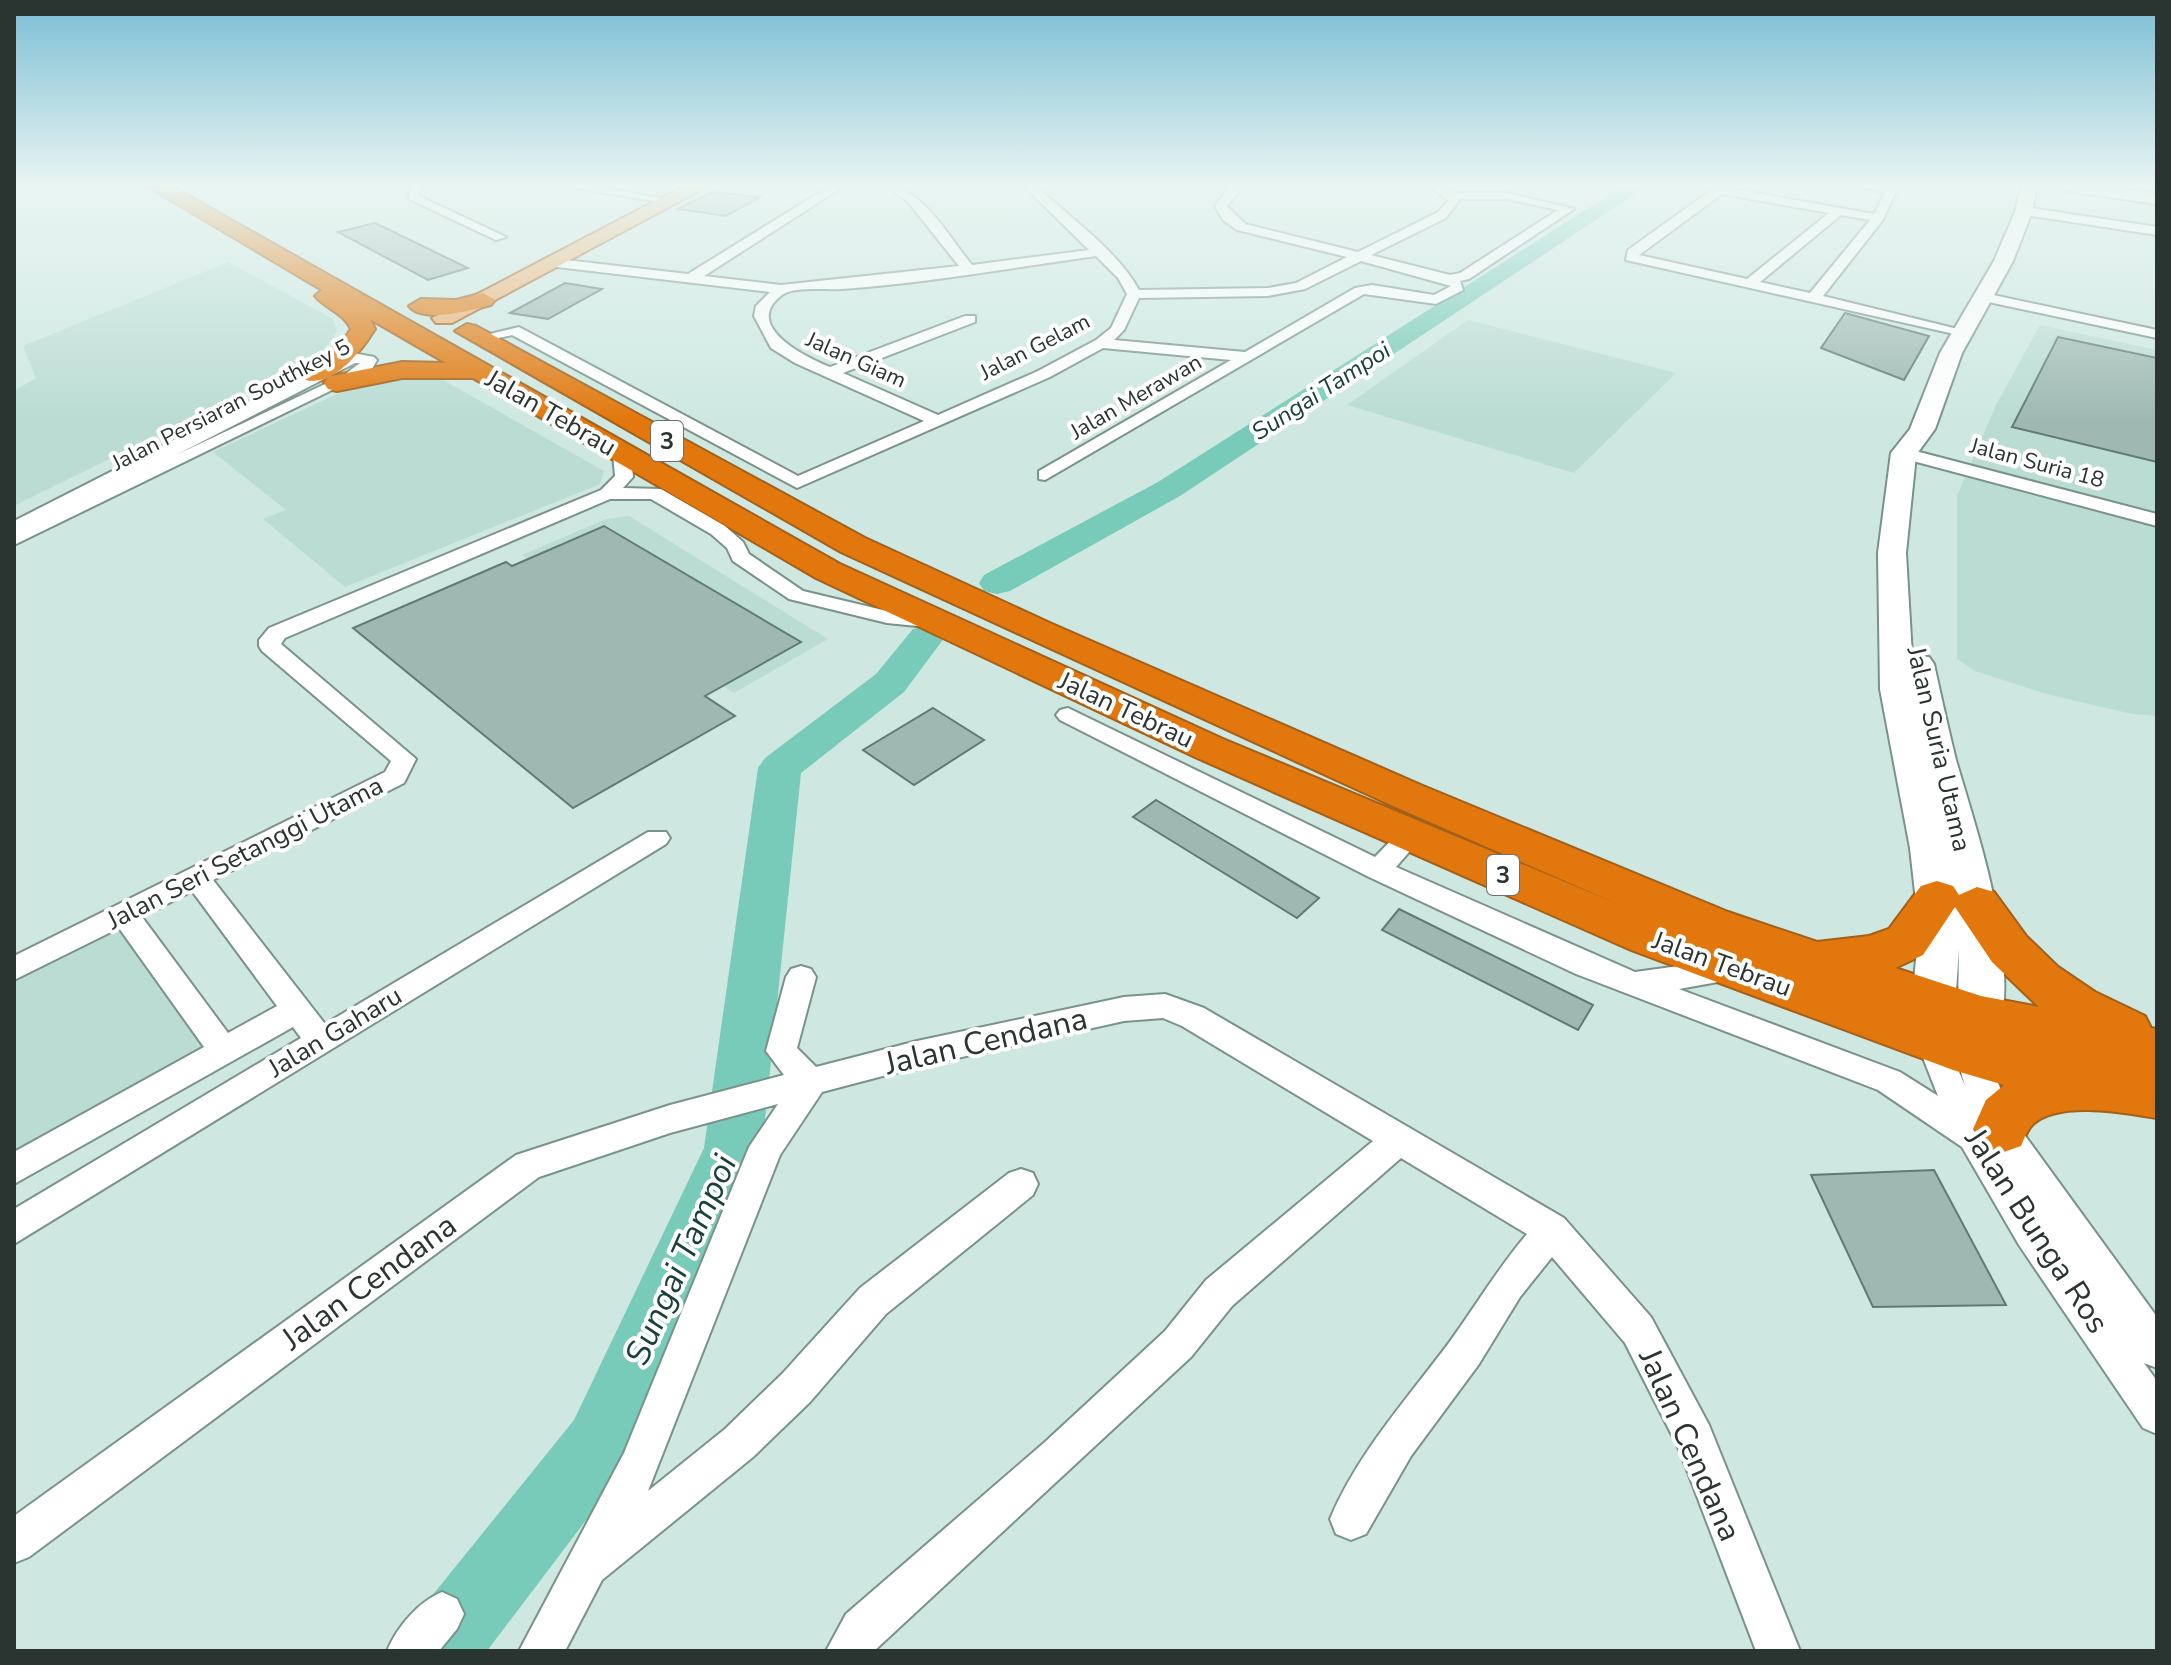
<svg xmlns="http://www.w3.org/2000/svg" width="2171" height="1665" font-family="'Nunito Sans',sans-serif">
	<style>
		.built { fill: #badcd3 }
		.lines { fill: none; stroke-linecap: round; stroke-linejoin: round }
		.river { fill: #79cbb9; fill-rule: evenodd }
		.building { fill: #9fb9b2; stroke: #627a74; stroke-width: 2 }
		.street-casing { stroke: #79928b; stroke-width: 4 }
		.secondary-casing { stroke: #79928b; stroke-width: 4 }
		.primary-casing { stroke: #a2601a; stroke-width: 4 }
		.highway-casing { stroke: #a2601a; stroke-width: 4 }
		.street { fill: #fff; fill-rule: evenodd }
		.secondary { fill: #fff; fill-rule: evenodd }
		.primary { fill: #eeae6e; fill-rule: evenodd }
		.highway { fill: #e2780d; fill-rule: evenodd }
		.labels { text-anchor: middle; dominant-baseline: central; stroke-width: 8; stroke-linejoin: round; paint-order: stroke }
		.far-street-label { font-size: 22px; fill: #2a3431; stroke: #fff }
		.far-water-label { font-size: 24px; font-style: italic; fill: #1a4139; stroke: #fff }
		.shield { fill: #fff; stroke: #6a716f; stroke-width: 2 }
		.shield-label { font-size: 24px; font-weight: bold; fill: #2a3431 }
		.street-label { font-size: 26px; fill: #2a3431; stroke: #fff }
		.near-street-label { font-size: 32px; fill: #2a3431; stroke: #fff }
		.near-water-label { font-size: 34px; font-style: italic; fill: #1a4139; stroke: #fff }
	</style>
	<rect width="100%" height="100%" fill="#cee8e1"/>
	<path class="built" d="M 228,262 L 333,319 L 337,331 L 321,354 L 14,506 L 14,391 L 36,378 L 23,346 Z
		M 1468,320 L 1676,373 L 1574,473 L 1347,405 Z
		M 2040,325 L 2157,350 L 2157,716 L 2132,714 L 2050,695 L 1975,671 L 1957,659 L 1957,496 L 1996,405 Z
		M 438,377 L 604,471 L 600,484 L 345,587 L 263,519 L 286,510 L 213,452 L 365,381 Z
		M 629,516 L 828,639 L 734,693 L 522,555 L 606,519 Z
		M 115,925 L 207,1052 L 14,1160 L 14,976 Z"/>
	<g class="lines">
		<path class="river" d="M 1623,186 L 1647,186 L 1180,496 L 1010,591 L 997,594 L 984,591 L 979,583 L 984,575 L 1158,482 Z
			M 926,626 L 939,629 L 945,637 L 904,692 L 801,773 L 762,1148 L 624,1470 L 487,1651 L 399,1651 L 410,1623 L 574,1420 L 704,1148 L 758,768 L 765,758 L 876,674 L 913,629 Z"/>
	</g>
	<path class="building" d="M 712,192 L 760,197 L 726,216 L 678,209 Z
		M 375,223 L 468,268 L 428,280 L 338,232 Z
		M 565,283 L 602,289 L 548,319 L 510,313 Z
		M 1845,313 L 1929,336 L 1904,380 L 1821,348 Z
		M 2058,337 L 2157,358 L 2157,462 L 2012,427 Z
		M 604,526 L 801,642 L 705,696 L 735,716 L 573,808 L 353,628 L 506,562 L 512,566 Z
		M 933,708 L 984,740 L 914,785 L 863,750 Z
		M 1156,800 L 1235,847 L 1319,898 L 1297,918 L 1133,817 Z
		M 1399,909 L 1593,1005 L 1578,1030 L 1382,930 Z
		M 1934,1170 L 2006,1305 L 1873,1307 L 1811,1175 Z"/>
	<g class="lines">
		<defs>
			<path id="street" d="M 411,186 L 422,186 L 419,196 L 506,237 L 496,240 L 409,199 Z
				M 563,186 L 595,186 L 677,201 L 671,204 Z
				M 830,186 L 844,186 L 704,276 L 781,285 L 959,266 L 908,202 L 886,186 C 922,186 950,239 972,265 L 1089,250 L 1024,186 L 1036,186 C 1071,219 1116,249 1139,290 L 1268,288 L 1296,283 L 1347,257 L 1237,230 L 1223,220 L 1215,206 L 1231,186 L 1244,186 L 1227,206 L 1245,224 L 1358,252 L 1438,212 L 1448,201 L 1430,186 L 1443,186 L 1452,193 L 1507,193 L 1574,209 L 1469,279 L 1460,281 L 1463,290 L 1436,304 L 1364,294 L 1045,480 L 1039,479 L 1039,471 L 1231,360 L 1103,348 L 1050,377 L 797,488 L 512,335 L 480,342 L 473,338 L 519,327 L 798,476 L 924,421 L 795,363 L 771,348 L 754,316 L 756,306 L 770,292 L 557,267 L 550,263 L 557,259 L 688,274 ZM 1460,199 L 1507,199 L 1558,210 L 1460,273 L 1450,275 L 1371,255 L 1446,218 ZM 1096,256 L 1118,278 L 1127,294 L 1111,328 L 1096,340 L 1038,371 L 938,415 L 843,373 L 975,322 L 975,316 L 965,316 L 830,367 C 806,357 741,326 782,295 C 794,286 826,290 842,289 C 927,283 1011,268 1096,256 ZM 1361,261 L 1451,286 L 1434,295 L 1372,285 L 1355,288 L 1245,352 L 1114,340 L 1124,330 L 1139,298 L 1268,296 L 1305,289 Z
				M 1717,186 L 1874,214 L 1885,193 L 1861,186 L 1899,186 L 1882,221 L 1823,296 L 1970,332 L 1963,336 L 1626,260 L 1628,250 ZM 1722,194 L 1829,213 L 1747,279 L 1639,255 ZM 1841,215 L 1870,220 L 1810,293 L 1760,282 Z
				M 2023,207 L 2157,227 L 2157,235 L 2019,214 L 2019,208 Z
				M 1984,293 L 2157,330 L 2157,338 L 1979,300 L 1979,294 Z
				M 353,353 L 374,357 L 377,360 L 371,371 L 14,545 L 14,521 L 309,371 ZM 355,363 L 360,363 L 344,375 L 176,455 Z
				M 1904,448 L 2157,514 L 2157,526 L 1898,457 L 1898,449 Z
				M 622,449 L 631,454 L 633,477 L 623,488 L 661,489 L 725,526 L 743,542 L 749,554 L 803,591 L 887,611 L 937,616 L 948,622 L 937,628 L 887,623 L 789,599 L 733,561 L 727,548 L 711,534 L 651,499 L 610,499 L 285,638 L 281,644 L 416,759 L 404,783 L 213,880 L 325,1024 L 648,832 L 666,832 L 670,838 L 666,844 L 14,1244 L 14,1209 L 301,1038 L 293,1027 L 14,1184 L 14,1152 L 204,1047 L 119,928 L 14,980 L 14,956 L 385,772 L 391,761 L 262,651 L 259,646 L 259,640 L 269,628 L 601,490 L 615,476 L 613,454 ZM 192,891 L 277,1006 L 228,1033 L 142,917 Z
				M 1068,708 L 1375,857 L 1402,829 L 1420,829 L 1424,835 L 1396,867 L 1635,972 L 1730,959 L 1740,962 L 1745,970 L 1740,978 L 1679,989 L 1900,1072 L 1938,1096 L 1916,1040 L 1920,1031 L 1931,1027 L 1942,1031 L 1965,1086 L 1956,1055 L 1961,1046 L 1972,1042 L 1983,1046 L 2013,1119 L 2157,1317 L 2157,1368 L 2144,1363 L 2157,1381 L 2157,1434 L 2143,1428 L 2019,1245 L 1962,1147 L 1878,1090 L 1576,974 L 1369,877 L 1060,720 L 1056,715 L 1060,710 Z
				M 801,966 L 811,969 L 816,977 L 797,1048 L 816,1067 L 917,1041 L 1124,997 L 1165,994 L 1204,1008 L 1564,1218 L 1651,1317 L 1709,1425 L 1800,1651 L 1756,1651 L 1679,1449 L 1625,1343 L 1552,1257 L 1520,1297 L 1479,1364 L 1411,1456 L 1366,1534 L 1351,1540 L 1336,1534 L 1330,1519 C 1358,1452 1409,1397 1451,1340 C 1477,1304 1498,1268 1527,1234 L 1401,1158 L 1232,1306 L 1191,1357 L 874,1651 L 826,1651 L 846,1614 L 1045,1442 L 1165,1331 L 1206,1280 L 1373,1141 L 1182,1026 L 1163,1018 L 1124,1021 L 917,1067 L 822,1092 L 780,1155 L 648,1491 L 725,1429 L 782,1374 L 860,1288 L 1009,1173 L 1021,1169 L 1033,1173 L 1038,1184 L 1033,1195 L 886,1314 L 810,1402 L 753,1457 L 602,1580 L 565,1651 L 519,1651 L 624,1453 L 749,1147 L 778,1104 L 670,1133 L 539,1177 L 29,1557 L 14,1563 L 14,1516 L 516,1155 L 670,1105 L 784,1075 L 766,1051 L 786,977 L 791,969 Z
				M 442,1592 L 457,1599 L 464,1614 L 457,1629 L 439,1651 L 387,1651 C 397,1627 418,1602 442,1592 Z"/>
			<path id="secondary" d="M 2021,186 L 2037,186 L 2032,212 L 2013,261 L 1962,353 L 1935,429 L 1916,455 L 1906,553 L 1912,656 L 1929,657 L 1934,664 C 1941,696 1948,728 1956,760 C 1979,839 2029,981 1990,1059 L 1974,1065 L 1958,1059 L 1951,1046 L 1958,1010 L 1959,949 L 1953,1033 L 1947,1046 L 1931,1051 L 1915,1046 L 1909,1033 L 1919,928 L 1910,848 L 1880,689 L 1878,553 L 1891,453 L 1910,429 L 1940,353 L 1994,261 L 2015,212 Z
				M 2059,186 L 2105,186 L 2157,194 L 2157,204 L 2067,191 Z"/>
			<path id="primary" d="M 684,186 L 708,186 L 452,323 L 436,323 L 432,318 Z"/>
			<path id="highway" d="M 147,186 L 171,186 L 840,564 L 1223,739 L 1620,905 L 1393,806 L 841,552 L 455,331 L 467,324 L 476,326 L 865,538 L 1052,624 L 1423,786 L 1728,912 L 1817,942 L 1869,936 L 1889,929 L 1921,886 L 1937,881 L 1953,886 L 1959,895 L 1977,887 L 1994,892 L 2026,936 L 2058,967 L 2095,992 L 2145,1016 L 2151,1028 L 2157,1029 L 2157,1118 C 2125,1113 2060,1100 2033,1124 C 2027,1130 2024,1139 2021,1146 L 2001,1153 L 1981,1146 L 1973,1129 L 1986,1100 L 2004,1085 L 1953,1070 L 1631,950 L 1195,757 L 816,578 L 473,378 L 402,378 L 337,391 L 328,389 L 324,383 L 328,377 L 337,375 L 402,362 L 446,363 L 370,319 L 375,329 C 362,350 334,387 306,380 L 302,374 L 306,368 L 343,341 L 351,329 C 344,313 326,309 315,296 L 322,290 ZM 1955,907 L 1992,962 L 2039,1007 L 1981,996 L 1895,968 L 1923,955 Z
				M 483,293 L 495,300 L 491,305 C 472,310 423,324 409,306 L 421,299 L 456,300 Z"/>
		</defs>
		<use href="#street" class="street-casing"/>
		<use href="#secondary" class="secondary-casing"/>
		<use href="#primary" class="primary-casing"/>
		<use href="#highway" class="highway-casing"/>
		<use href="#street" class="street"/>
		<use href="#secondary" class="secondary"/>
		<use href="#primary" class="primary"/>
		<use href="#highway" class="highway"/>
	</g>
	<linearGradient id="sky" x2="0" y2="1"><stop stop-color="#7bbdd5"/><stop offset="0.44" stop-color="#e9f5f2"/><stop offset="1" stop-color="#e9f5f2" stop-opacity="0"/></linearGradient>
	<rect width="2171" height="420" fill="url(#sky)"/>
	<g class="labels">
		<g class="far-street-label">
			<text transform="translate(1035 347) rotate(-27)">Jalan Gelam</text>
			<text transform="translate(856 360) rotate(24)">Jalan Giam</text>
			<text transform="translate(1136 397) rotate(-30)">Jalan Merawan</text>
			<text transform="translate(231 405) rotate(-27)">Jalan Persiaran Southkey 5</text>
			<text transform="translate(2037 463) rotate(15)">Jalan Suria 18</text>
		</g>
		<g class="far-water-label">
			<text transform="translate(1321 391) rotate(-33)">Sungai Tampoi</text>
		</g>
		<g class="shield">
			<rect x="651" y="421" width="32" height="40" rx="6"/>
			<rect x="1487" y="855" width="32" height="40" rx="6"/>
		</g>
		<g class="shield-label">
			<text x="667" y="441">3</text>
			<text x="1503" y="875">3</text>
		</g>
		<g class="street-label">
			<text transform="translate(551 413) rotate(30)">Jalan Tebrau</text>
			<text transform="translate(1126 710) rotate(25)">Jalan Tebrau</text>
			<text transform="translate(1939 749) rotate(77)">Jalan Suria Utama</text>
			<text transform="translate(245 853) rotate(-27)">Jalan Seri Setanggi Utama</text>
			<text transform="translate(1722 964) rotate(20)">Jalan Tebrau</text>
			<text transform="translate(335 1032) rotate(-31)">Jalan Gaharu</text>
		</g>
		<g class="near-street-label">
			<text transform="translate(986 1041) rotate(-13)">Jalan Cendana</text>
			<text transform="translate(2037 1231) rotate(57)">Jalan Bunga Ros</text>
			<text transform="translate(369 1282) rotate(-36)">Jalan Cendana</text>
			<text transform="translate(1690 1445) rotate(66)">Jalan Cendana</text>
		</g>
		<g class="near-water-label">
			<text transform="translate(681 1260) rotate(-66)">Sungai Tampoi</text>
		</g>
	</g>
	<rect width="2171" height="1665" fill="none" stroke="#2a3431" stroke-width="32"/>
</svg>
